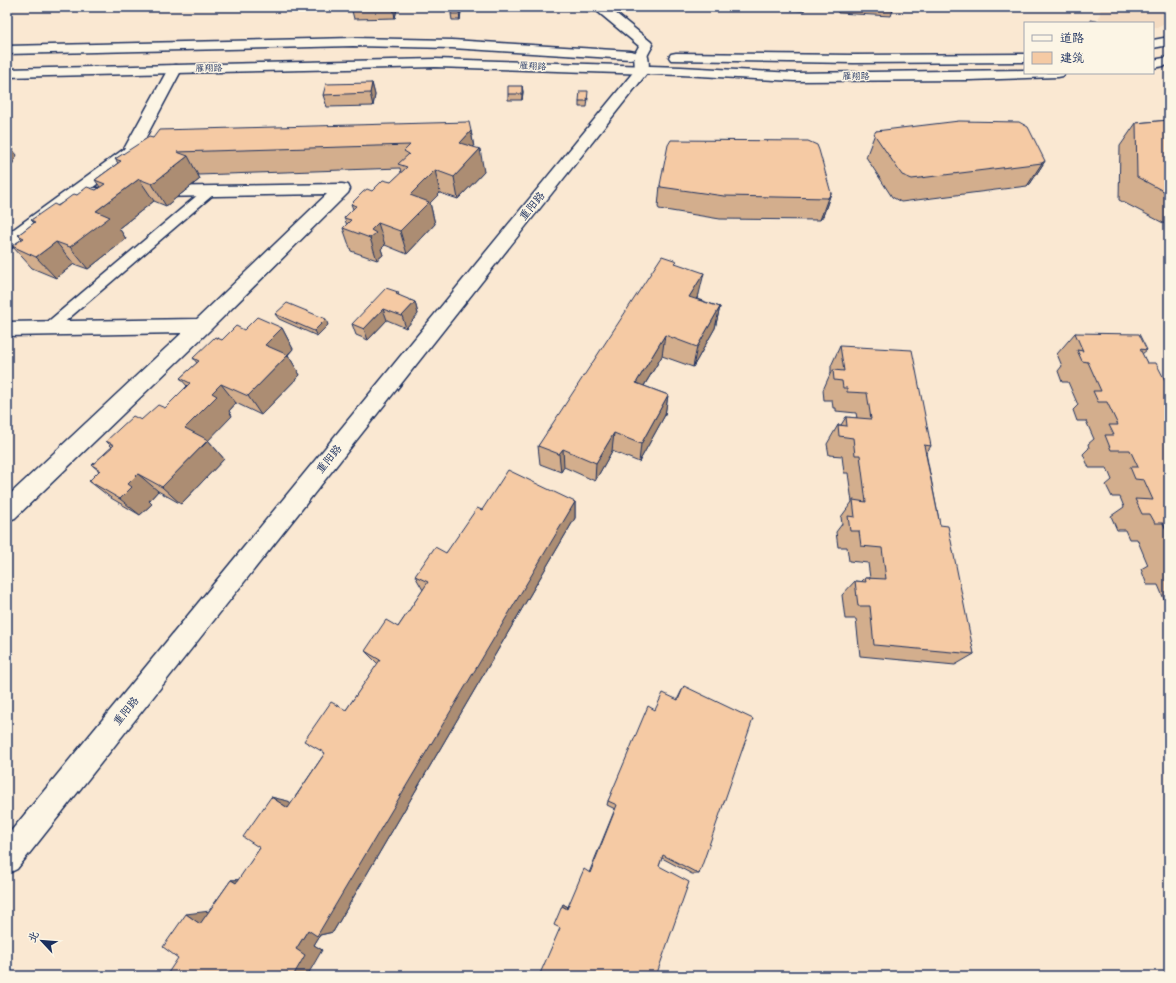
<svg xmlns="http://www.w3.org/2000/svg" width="1176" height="983" font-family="'Shantell Sans','LXGW WenKai TC',sans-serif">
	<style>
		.built { fill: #f4dbc2 }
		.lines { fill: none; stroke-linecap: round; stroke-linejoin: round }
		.service-casing { stroke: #1b2f5e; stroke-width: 3 }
		.minor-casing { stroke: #1b2f5e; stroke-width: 3 }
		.tertiary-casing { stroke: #1b2f5e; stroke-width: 3 }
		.secondary-casing { stroke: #1b2f5e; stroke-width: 3 }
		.service { fill: #fcf5e5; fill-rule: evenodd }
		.minor { fill: #fcf5e5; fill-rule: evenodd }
		.tertiary { fill: #fcf5e5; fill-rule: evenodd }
		.secondary { fill: #fcf5e5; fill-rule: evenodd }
		.wall { fill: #d3ae8d; stroke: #1b2f5e }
		.shaded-wall { fill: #ac8d73; stroke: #1b2f5e }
		.building { fill: #f5caa4; stroke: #1b2f5e }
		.labels { text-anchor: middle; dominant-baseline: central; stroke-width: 3; stroke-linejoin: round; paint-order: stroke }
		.far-street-label { font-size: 9px; fill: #1b2f5e; stroke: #fcf5e5 }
		.street-label { font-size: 11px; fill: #1b2f5e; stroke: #fcf5e5 }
	</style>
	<rect width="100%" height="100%" fill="#fae8d2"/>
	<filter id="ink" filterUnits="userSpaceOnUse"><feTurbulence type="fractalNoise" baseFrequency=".025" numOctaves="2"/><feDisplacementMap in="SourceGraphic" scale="8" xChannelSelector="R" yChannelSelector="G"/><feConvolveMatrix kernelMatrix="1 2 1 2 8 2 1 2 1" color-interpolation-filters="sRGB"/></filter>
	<g filter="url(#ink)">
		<path class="built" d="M 1101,7 L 1169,7 L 1169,22 L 1157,27 L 1153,27 L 1153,23 L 1098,23 Z"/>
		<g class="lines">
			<defs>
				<path id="service" d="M 210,187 L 214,188 L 216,191 L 214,194 L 54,331 L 49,333 L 44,331 L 43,328 L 44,325 L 206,188 Z"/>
				<path id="minor" d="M 586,7 L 608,7 L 651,42 L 653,45 L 646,58 L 636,58 L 634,55 L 639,46 L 597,11 L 587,10 Z
					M 175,65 L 180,66 L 182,69 L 138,152 L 135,155 L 92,188 L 107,188 L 113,189 L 115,193 L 113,197 L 77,199 L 13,247 L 7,249 L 7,234 L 124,149 L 168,69 L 170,66 Z
					M 342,184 L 348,185 L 350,189 L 348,193 L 209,331 L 15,518 L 7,521 L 7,497 L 182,333 L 7,336 L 7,322 L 197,319 L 327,194 L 154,197 L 148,196 L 146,192 L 148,188 L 154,187 Z"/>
				<path id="tertiary" d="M 641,51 L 646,52 C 649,57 650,68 647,73 L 17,869 L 7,874 L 7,836 L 635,70 L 634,55 L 636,52 Z"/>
				<path id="secondary" d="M 1169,37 L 1169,45 L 1153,48 L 1153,40 Z
					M 353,38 L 452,40 L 630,51 L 635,52 L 637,55 L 635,58 L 630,59 L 452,48 L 353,46 L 7,54 L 7,46 Z
					M 676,53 L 854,55 L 1025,54 L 1025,62 L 854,63 L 671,60 L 669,57 L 671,54 Z
					M 1169,57 L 1169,65 L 1153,68 L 1153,60 Z
					M 435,59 L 681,67 L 794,73 L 1025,70 L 1025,73 L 1065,73 L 1063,76 L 1058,77 L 970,80 L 794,81 L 681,75 L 435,67 L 7,77 L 7,69 Z"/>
			</defs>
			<use href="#service" class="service-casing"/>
			<use href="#minor" class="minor-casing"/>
			<use href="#tertiary" class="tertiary-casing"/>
			<use href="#secondary" class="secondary-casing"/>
			<use href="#service" class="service"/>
			<use href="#minor" class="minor"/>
			<use href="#tertiary" class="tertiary"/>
			<use href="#secondary" class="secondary"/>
		</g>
		<path class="wall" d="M 351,7 L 397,7 L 397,9 L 395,18 L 354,19 Z
			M 742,7 L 805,7 L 804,11 Z
			M 837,7 L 894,7 L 891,16 L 838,13 Z
			M 461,11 L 460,20 L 452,20 L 451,14 Z
			M 372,83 L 375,95 L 373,106 L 327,107 L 323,95 Z
			M 522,86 L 523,92 L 522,100 L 508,100 L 508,94 Z
			M 588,98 L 587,107 L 579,107 L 579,101 Z
			M 1169,120 L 1169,226 L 1119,200 L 1120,146 L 1136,123 Z
			M 471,131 L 474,147 L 484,172 L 458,199 L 440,193 L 430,203 L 435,224 L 407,254 L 385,245 L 381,249 L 383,255 L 377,260 L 351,251 L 343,228 L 347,225 L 344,218 L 353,209 L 351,204 L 372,191 L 391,182 L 401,173 L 400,168 L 198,175 L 200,179 L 166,206 L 154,201 L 119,228 L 126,239 L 88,269 L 74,264 L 56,278 L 32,268 L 12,246 L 22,239 L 18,235 L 34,223 L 31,220 L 77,195 L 96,190 L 100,187 L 95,180 L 118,163 L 115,159 L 153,138 Z
			M 876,131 L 1045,161 L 1030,184 L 1027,186 L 901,202 L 892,197 L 866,157 Z
			M 660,185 L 831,193 L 823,216 L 820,220 L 720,219 L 659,209 L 658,207 Z
			M 676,263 L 699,294 L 697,299 L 720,307 L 715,328 L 693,367 L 662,356 L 644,386 L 668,395 L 665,415 L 639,462 L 612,451 L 595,481 L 564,467 L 561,472 L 540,464 L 538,446 Z
			M 398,292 L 399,296 L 415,302 L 418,314 L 406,328 L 387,320 L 368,340 L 356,335 L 352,324 Z
			M 275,314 L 328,325 L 317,336 L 279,319 Z
			M 282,328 L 293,349 L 288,355 L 300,375 L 261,415 L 236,403 L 229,411 L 232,416 L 208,440 L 224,459 L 181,504 L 158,491 L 149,501 L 152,504 L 140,515 L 111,498 L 89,481 L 99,471 L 92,465 L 112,447 L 106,441 L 141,420 L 165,408 L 187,386 L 180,378 L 197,363 L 193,358 L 222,340 L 244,330 Z
			M 1075,333 L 1147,350 L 1142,354 L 1147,363 L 1169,388 L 1169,611 L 1158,585 L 1147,585 L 1141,569 L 1148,565 L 1137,539 L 1129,539 L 1125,530 L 1117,530 L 1111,516 L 1124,507 L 1120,497 L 1112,497 L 1106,485 L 1112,480 L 1107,468 L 1089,468 L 1083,454 L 1089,448 L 1088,444 L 1094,439 L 1086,421 L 1077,421 L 1073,410 L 1078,405 L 1068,382 L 1062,382 L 1058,371 L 1062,366 L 1057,354 Z
			M 840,346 L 931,446 L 926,453 L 940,525 L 974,654 L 955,665 L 860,656 L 856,619 L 845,619 L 842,595 L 855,581 L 861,582 L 865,578 L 870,578 L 868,563 L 849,561 L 847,547 L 838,547 L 836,532 L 842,524 L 841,517 L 852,502 L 848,473 L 844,473 L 842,456 L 829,455 L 827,444 L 838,425 L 841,425 L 846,417 L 857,418 L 856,413 L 836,411 L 836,408 L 833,408 L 832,400 L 824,400 L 823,390 L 831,372 L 831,366 Z
			M 575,502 L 575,518 L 333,932 L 320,935 L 314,945 L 322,950 L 209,911 L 231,880 L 239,880 L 260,848 L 288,801 L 291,803 L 325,753 L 346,710 L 378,664 L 365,651 L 398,627 L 423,590 L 415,576 L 446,553 L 482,510 Z
			M 684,686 L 699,874 L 692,874 L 662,858 L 659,866 L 560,928 L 563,904 L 568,907 L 589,873 L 615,809 L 607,805 L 608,801 L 655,710 L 677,700 Z"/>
		<path class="shaded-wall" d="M 393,7 L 397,7 L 397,9 L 395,18 Z
			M 460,7 L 461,11 L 460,20 L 459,14 Z
			M 372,83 L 375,95 L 373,106 L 370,93 Z
			M 522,86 L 523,92 L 522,100 Z
			M 471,131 L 475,154 L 460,143 Z
			M 7,143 L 17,155 L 11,167 L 7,170 Z
			M 480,149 L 484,172 L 458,199 L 454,177 Z
			M 188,156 L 200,179 L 166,206 L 152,184 Z
			M 1045,161 L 1030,184 L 1027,186 L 1042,163 Z
			M 435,170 L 440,193 L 430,203 L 435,224 L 407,254 L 400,231 L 410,195 Z
			M 139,179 L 154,201 L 119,228 L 126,239 L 88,269 L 70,247 L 96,211 Z
			M 831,193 L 823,216 L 820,220 L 828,198 Z
			M 378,223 L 385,245 L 381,249 L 383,255 L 377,260 L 370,238 L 371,230 Z
			M 56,242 L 74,264 L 56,278 L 36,257 Z
			M 704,273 L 699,294 L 686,318 L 689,297 Z
			M 415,302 L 418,314 L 406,328 L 402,316 Z
			M 720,307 L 715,328 L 693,367 L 697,347 Z
			M 383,309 L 387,320 L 368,340 L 364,329 Z
			M 326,319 L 328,325 L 317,336 L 314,331 Z
			M 282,328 L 293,349 L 277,365 L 265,345 Z
			M 665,335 L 662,356 L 634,402 L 636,383 Z
			M 288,355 L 300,375 L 261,415 L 248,396 Z
			M 221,384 L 236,403 L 229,411 L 232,416 L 202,447 L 185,428 L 212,393 Z
			M 668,395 L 665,415 L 639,462 L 641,444 Z
			M 614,433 L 612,451 L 595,481 L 596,463 Z
			M 208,440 L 224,459 L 181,504 L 162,487 Z
			M 563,449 L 564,467 L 561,472 L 559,454 Z
			M 138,474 L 158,491 L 149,501 L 152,504 L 140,515 L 120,499 L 128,484 Z
			M 575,502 L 575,518 L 333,932 L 320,935 L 314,945 L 322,950 L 307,976 L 293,976 L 296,949 L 308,930 Z
			M 271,797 L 288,801 L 305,812 L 288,808 Z
			M 251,879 L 236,883 L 231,880 Z
			M 563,904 L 568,907 L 567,909 L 562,906 Z
			M 210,911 L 200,924 L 186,914 Z"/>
		<path class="building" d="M 452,7 L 460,7 L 459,14 L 451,14 Z
			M 1091,20 L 1106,23 L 1091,23 Z
			M 372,83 L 370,93 L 323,95 L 326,84 Z
			M 508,86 L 522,86 L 522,94 L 508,94 Z
			M 580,91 L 588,91 L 587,101 L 579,101 Z
			M 1169,120 L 1169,194 L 1137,177 L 1136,123 Z
			M 959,121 L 1019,122 L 1028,127 L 1045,161 L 1042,163 L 912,179 L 902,175 L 874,134 L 876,131 Z
			M 469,122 L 471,131 L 460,143 L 480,149 L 454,177 L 435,170 L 410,195 L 429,202 L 400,231 L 378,223 L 371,230 L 376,233 L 370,238 L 343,228 L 351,220 L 344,218 L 356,206 L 351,204 L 363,192 L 367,189 L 372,191 L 383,180 L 391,182 L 407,167 L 398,164 L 409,154 L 404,151 L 410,145 L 177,152 L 188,156 L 152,184 L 139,179 L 96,211 L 110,217 L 70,247 L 56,242 L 36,257 L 12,246 L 24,238 L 18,235 L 35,222 L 31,220 L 54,204 L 58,206 L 74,194 L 77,195 L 87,187 L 96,190 L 105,184 L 95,180 L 121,161 L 115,159 L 149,137 L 153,138 L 159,130 Z
			M 671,140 L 808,141 L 817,145 L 819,150 L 831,193 L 828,198 L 724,196 L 661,187 L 660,185 L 668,145 Z
			M 662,256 L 677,261 L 675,263 L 704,273 L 689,297 L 720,307 L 697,347 L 665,335 L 636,383 L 668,395 L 641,444 L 614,433 L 596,463 L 563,449 L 559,454 L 538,446 Z
			M 386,288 L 398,292 L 396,294 L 415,302 L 402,316 L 383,309 L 364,329 L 352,324 Z
			M 287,303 L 326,319 L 314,331 L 275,314 Z
			M 257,317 L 282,328 L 265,345 L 288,355 L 248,396 L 221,384 L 212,393 L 217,396 L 185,428 L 208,440 L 162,487 L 138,474 L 128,484 L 132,487 L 120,499 L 89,481 L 100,470 L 92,465 L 114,445 L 106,441 L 133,416 L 141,420 L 158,405 L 165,408 L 190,383 L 180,378 L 199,361 L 193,358 L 215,337 L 222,340 L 236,326 L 244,330 Z
			M 1075,333 L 1139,334 L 1147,350 L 1140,349 L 1147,363 L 1156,363 L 1169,388 L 1169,536 L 1163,523 L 1155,523 L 1150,514 L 1142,514 L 1135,499 L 1153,500 L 1144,480 L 1135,479 L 1130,467 L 1138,467 L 1130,450 L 1111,450 L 1105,435 L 1114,435 L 1109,425 L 1118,425 L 1107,402 L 1098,402 L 1093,391 L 1101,391 L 1088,362 L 1082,361 L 1077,350 L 1083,351 Z
			M 840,346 L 912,350 L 931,446 L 924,445 L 940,525 L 948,526 L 974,654 L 874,645 L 870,606 L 858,606 L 855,581 L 866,582 L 865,578 L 886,579 L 882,548 L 861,546 L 859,531 L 850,531 L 848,516 L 855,517 L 853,500 L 866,502 L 860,455 L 855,455 L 853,438 L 839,436 L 838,425 L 847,426 L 846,417 L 871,419 L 867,393 L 847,392 L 847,388 L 843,388 L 842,381 L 834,380 L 833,370 L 844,371 Z
			M 508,470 L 575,502 L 317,936 L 308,930 L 296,949 L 305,955 L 293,976 L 166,976 L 178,958 L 163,947 L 186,914 L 200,924 L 231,880 L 236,883 L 260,848 L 243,837 L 271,797 L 288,808 L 325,753 L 304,741 L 331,702 L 346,710 L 380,660 L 365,651 L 386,620 L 398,627 L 428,582 L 415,576 L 435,547 L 446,553 L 477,508 L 482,510 Z
			M 684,686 L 753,719 L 699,874 L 663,855 L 659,866 L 689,882 L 656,976 L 539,976 L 560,928 L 554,925 L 562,906 L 567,909 L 584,869 L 590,873 L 617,805 L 608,801 L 648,706 L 655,710 L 663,693 L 678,700 Z"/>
	</g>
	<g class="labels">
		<g class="far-street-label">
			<text transform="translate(533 66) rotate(3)">雁翔路</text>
			<text transform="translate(209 68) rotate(-1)">雁翔路</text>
			<text x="856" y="76">雁翔路</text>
		</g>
		<g class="street-label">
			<text transform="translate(532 206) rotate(-51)">重阳路</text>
			<text transform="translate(329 459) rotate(-51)">重阳路</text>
			<text transform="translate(126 711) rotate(-51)">重阳路</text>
		</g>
	</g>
	<rect width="1176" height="983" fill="none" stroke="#fcf5e5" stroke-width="24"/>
	<rect x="12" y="12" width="1152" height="959" fill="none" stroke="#1b2f5e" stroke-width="1.5" filter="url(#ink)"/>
	<rect x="1024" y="22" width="130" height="52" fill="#fcf5e5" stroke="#a2a6af"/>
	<rect x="1032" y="35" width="20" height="6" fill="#fcf5e5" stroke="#a2a6af"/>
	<text x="1060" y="42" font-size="12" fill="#1b2f5e">道路</text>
	<rect x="1032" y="52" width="20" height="12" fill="#f5caa4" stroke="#a2a6af"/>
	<text x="1060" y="62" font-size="12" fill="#1b2f5e">建筑</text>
	<g transform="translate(42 941) rotate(296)" stroke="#fcf5e5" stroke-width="3" paint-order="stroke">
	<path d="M0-3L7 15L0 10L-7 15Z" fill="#1b2f5e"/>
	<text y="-6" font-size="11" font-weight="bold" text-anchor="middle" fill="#1b2f5e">北</text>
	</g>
</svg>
